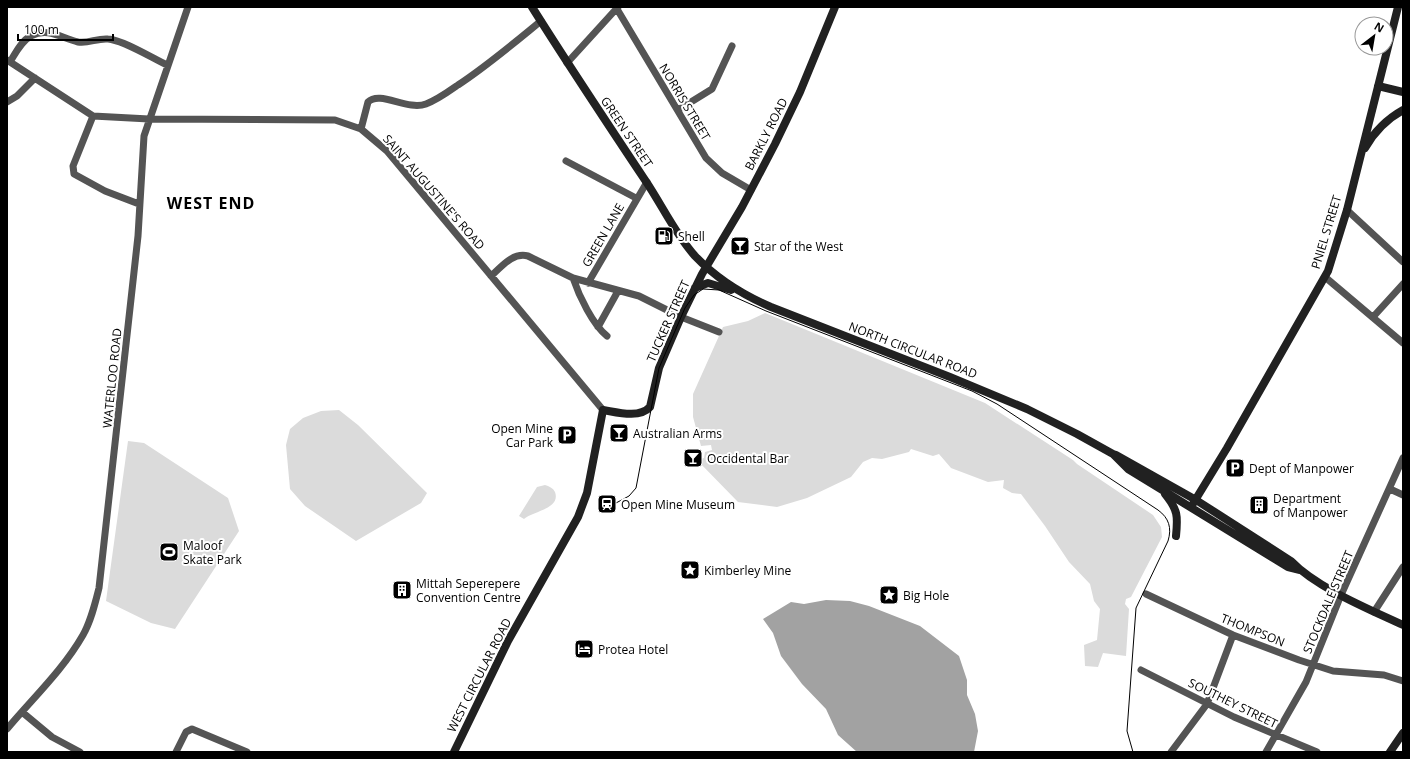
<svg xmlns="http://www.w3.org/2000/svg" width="1410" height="759" font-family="'Open Sans',sans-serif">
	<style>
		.green { fill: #dbdbdb }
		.water { fill: #a2a2a2 }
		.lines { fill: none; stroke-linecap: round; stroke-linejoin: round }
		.street { stroke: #545454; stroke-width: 7 }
		.secondary { stroke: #212121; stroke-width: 8 }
		.tram { stroke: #000; stroke-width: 1 }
		.labels { text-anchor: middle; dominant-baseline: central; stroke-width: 4; stroke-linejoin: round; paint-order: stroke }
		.street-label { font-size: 12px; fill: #000; stroke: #fff }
		.poi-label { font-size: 12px; fill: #000; stroke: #fff; text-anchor: start }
		.district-label { font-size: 16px; font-weight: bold; letter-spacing: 1px; fill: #000; stroke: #fff }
	</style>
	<rect width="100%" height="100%" fill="#fff"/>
	<path class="green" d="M 765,313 L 985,403 L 1073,460 L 1077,464 L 1153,515 L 1161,527 L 1162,537 L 1131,597 L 1126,599 L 1125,604 L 1129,609 L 1126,656 L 1103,653 L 1098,667 L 1085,666 L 1084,645 L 1097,640 L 1100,609 L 1094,601 L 1090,584 L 1069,562 L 1045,526 L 1021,494 L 1012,493 L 1003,488 L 1004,480 L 988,482 L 951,468 L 939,454 L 933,456 L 911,449 L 909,452 L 882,459 L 872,458 L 863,462 L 851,477 L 807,498 L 777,507 L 738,502 L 697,460 L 704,458 L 705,452 L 712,450 L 711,445 L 701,446 L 693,417 L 693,394 L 723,327 L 748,321 Z
		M 339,410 L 358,425 L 427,493 L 421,503 L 356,541 L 305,506 L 290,489 L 286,445 L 290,429 L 303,418 L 321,411 Z
		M 128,441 L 144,443 L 228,498 L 239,531 L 175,629 L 151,623 L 106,601 Z
		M 545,485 C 549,486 553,488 555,492 C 561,509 533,511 524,519 L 519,516 L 537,487 Z"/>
	<path class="water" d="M 826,600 L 850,601 L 869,606 L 920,626 L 959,656 L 967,680 L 967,695 L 975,714 L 978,731 L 974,752 L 857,752 L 838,735 L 826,709 L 802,684 L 781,656 L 773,633 L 763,619 L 791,602 L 804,604 Z"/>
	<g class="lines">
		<path class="street" d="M 617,9 L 706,158 L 722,173 L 751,190
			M 7,60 L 93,116 L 149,119 L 335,120 L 361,129 L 387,151 L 603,410
			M 10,62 C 15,54 21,41 31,36 C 48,27 61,38 78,42 C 88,44 97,38 108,39 C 123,40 152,58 167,65
			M 567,63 L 618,7
			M 7,102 L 17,96 L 35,78
			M 678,110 L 712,89 L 732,46
			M 93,116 L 73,166 L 74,174 L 105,191 L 139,204
			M 361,129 L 368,102 C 380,90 407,111 426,104 C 437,100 448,92 458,85 C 487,66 514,43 541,21
			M 566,161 L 636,198
			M 1347,210 L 1403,262
			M 491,276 C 502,266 513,252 528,256 L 573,278 L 639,296 L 681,317 L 719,332
			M 1325,277 L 1403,343
			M 573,278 C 579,296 593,325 607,336
			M 588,283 L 647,182
			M 1373,317 L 1403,284
			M 598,327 L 618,291
			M 1390,489 L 1403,495
			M 1146,594 L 1233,635 L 1299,660 L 1333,671 L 1384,675 L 1403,681
			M 1374,612 L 1403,567
			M 1141,670 L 1234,717 L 1317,752
			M 22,712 L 52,737 L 80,752
			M 7,729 C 33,698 63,670 83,635 C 91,621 95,604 99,588 L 138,236 L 144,136 L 188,7
			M 176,752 L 186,732 L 192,729 L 247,752
			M 1171,752 L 1207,704 L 1233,635
			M 1266,752 L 1306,682 L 1341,595 L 1403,458"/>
		<path class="secondary" d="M 532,7 C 569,66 607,123 645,180 C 662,205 675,234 695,256 C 716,278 743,295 771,307 L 950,377 L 1027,409 L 1077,434 L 1113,454 L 1128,469 L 1288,567 L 1300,570
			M 1378,86 L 1403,92
			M 1365,148 C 1374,132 1387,119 1403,110
			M 695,288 L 708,283 L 731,290
			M 1116,455 L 1196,500 L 1291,561 C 1317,588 1369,609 1403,625
			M 1165,494 C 1178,510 1178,516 1176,536
			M 1191,507 L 1227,448 L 1328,271 L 1347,210 L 1398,7
			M 454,752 L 508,641 L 578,517 L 587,493 L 603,410 C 616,412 639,419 650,407 L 659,368 L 681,317 L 702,274 L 742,207 L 775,144 L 800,92 L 835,7
			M 1390,752 L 1403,733"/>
		<path class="tram" d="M 603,510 L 629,496 L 636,488 L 659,368 L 685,308 L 694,295 L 703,289 L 719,290 L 766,311 L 972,391 L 997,404 L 1158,510 C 1169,518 1172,528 1168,541 L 1136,608 L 1127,731 L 1133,752"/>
	</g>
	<defs>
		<symbol id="fuel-square" viewBox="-11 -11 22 22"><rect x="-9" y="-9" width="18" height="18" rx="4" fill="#000" stroke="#fff"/><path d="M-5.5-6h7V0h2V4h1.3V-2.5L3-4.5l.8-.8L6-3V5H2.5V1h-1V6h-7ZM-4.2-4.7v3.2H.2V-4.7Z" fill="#fff"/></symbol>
		<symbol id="bar-square" viewBox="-11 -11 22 22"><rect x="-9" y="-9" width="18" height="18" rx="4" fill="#000" stroke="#fff"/><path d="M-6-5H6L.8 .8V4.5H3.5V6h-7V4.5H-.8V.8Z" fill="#fff"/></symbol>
		<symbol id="parking-square" viewBox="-11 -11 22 22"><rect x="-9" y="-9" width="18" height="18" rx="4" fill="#000" stroke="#fff"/><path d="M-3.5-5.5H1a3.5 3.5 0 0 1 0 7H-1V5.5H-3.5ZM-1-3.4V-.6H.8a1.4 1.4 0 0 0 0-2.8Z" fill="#fff"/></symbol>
		<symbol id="station-square" viewBox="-11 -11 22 22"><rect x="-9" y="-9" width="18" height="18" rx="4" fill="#000" stroke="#fff"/><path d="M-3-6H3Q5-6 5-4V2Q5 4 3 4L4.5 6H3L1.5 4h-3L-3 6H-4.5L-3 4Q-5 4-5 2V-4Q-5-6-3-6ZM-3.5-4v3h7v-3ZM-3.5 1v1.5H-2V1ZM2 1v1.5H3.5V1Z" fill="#fff"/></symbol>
		<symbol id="building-square" viewBox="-11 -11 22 22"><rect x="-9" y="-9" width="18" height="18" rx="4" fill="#000" stroke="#fff"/><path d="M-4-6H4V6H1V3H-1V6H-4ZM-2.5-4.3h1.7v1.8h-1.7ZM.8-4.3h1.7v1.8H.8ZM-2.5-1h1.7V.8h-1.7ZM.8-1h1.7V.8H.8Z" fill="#fff"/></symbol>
		<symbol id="stadium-square" viewBox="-11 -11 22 22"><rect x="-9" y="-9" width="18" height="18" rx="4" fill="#000" stroke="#fff"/><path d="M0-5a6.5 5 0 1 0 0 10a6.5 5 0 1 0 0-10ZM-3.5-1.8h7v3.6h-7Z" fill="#fff"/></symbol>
		<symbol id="sight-square" viewBox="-11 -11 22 22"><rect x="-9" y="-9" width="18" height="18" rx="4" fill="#000" stroke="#fff"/><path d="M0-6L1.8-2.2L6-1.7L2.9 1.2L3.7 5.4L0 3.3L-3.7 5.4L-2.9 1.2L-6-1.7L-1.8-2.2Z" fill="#fff"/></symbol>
		<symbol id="hotel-square" viewBox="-11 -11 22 22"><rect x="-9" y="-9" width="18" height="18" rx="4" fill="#000" stroke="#fff"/><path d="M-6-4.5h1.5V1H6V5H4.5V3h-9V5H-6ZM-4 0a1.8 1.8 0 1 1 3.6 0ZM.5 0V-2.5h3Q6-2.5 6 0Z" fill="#fff"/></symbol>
	</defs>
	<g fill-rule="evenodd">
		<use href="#fuel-square" x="653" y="225" width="22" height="22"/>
		<use href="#bar-square" x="729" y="235" width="22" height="22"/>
		<use href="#bar-square" x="608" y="422" width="22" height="22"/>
		<use href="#parking-square" x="556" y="424" width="22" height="22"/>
		<use href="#bar-square" x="682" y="447" width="22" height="22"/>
		<use href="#parking-square" x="1224" y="457" width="22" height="22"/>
		<use href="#station-square" x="596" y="493" width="22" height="22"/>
		<use href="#building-square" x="1248" y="494" width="22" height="22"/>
		<use href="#stadium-square" x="158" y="541" width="22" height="22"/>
		<use href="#sight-square" x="679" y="559" width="22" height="22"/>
		<use href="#building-square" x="391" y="579" width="22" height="22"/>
		<use href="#sight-square" x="878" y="584" width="22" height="22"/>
		<use href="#hotel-square" x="573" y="638" width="22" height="22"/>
	</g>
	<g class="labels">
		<g class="street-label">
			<text transform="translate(685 102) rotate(59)">NORRIS STREET</text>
			<text transform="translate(627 132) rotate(56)">GREEN STREET</text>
			<text transform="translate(766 134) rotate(-63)">BARKLY ROAD</text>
			<text transform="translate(434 192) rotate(49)">SAINT AUGUSTINE'S ROAD</text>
			<text transform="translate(1326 232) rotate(-73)">PNIEL STREET</text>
			<text transform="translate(603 235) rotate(-60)">GREEN LANE</text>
			<text transform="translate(668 321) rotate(-66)">TUCKER STREET</text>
			<text transform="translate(913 350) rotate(21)">NORTH CIRCULAR ROAD</text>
			<text transform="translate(112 378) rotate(-84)">WATERLOO ROAD</text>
			<text transform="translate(1328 602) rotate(-67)">STOCKDALE STREET</text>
			<text transform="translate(1253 630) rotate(22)">THOMPSON</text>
			<text transform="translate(479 675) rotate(-63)">WEST CIRCULAR ROAD</text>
			<text transform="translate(1233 703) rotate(26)">SOUTHEY STREET</text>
		</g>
		<g class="poi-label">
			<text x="678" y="236">Shell</text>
			<text x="754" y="246">Star of the West</text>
			<text x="553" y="428" text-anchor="end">Open Mine<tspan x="553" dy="14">Car Park</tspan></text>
			<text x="633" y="433">Australian Arms</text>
			<text x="707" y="458">Occidental Bar</text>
			<text x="1249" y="468">Dept of Manpower</text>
			<text x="1273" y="498">Department<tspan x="1273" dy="14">of Manpower</tspan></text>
			<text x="621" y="504">Open Mine Museum</text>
			<text x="183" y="545">Maloof<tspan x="183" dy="14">Skate Park</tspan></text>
			<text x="704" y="570">Kimberley Mine</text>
			<text x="416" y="583">Mittah Seperepere<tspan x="416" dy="14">Convention Centre</tspan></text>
			<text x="903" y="595">Big Hole</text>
			<text x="598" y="649">Protea Hotel</text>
		</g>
		<g class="district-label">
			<text x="211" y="203">WEST END</text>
		</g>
	</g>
	<rect width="1410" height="759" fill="none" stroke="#000000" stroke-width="16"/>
	<g transform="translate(1374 36) rotate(31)"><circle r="19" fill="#ffffff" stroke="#999999"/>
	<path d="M0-3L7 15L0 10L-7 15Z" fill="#000000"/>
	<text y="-6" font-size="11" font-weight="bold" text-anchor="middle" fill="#000000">N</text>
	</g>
	<path d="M18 34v6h95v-6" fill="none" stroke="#000000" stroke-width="2"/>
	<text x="24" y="34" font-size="12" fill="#000000" stroke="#ffffff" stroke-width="3" paint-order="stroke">100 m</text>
</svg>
